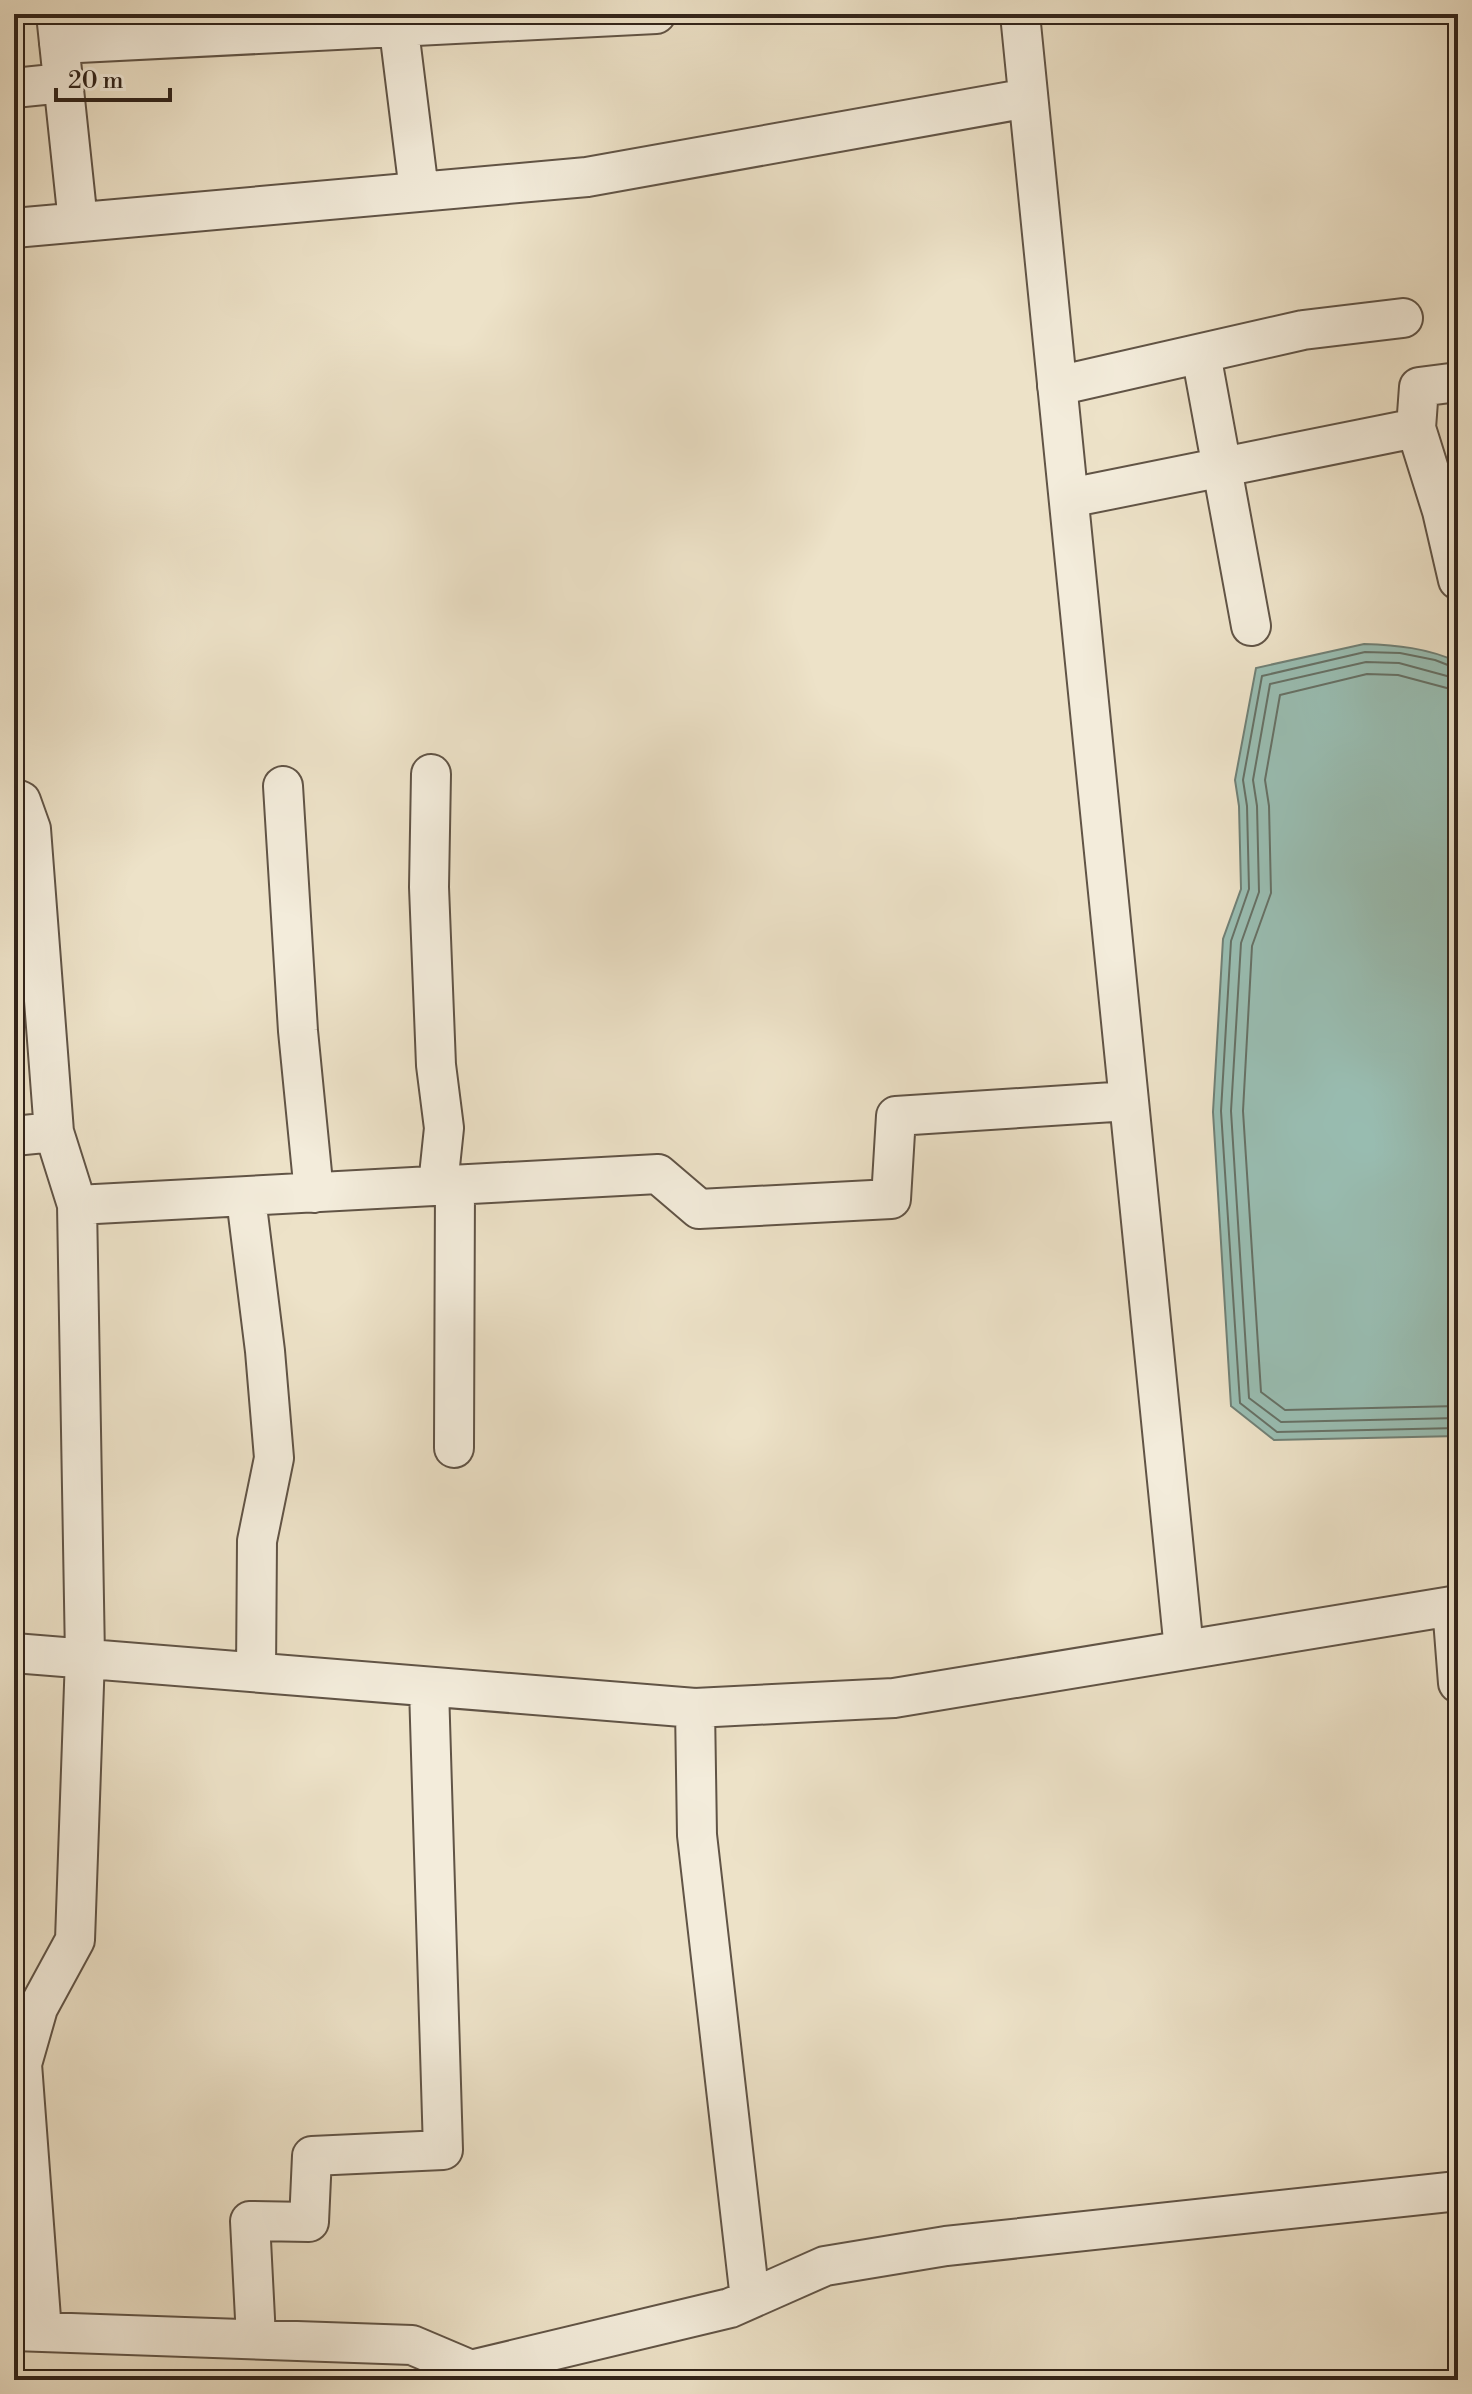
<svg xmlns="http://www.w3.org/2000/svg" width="1472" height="2394" font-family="'Libre Bodoni',serif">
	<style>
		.water { fill: #99beb3; stroke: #708076; stroke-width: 2 }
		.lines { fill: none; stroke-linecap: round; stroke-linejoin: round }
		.shore { stroke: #667166; stroke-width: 2 }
		.minor-casing { stroke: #615446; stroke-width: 42 }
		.minor { stroke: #f3ecdb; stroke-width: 38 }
	</style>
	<rect width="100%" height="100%" fill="#ede2c8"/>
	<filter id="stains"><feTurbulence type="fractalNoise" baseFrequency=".0025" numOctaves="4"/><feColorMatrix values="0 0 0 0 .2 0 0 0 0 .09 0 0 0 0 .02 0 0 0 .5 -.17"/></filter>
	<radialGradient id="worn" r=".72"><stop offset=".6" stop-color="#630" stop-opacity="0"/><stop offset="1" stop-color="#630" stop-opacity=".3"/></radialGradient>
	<path class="water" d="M 1364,644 C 1397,645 1427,648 1458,662 L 1458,1436 L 1274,1440 L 1231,1406 L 1213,1112 L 1223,939 L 1241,889 L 1239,806 L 1235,780 L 1256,668 Z"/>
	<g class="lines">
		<path class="shore" d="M 1458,669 L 1435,660 L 1400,653 L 1365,652 L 1262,676 L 1243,780 L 1247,806 L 1249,889 L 1231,941 L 1221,1111 L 1240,1403 L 1277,1432 L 1458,1428
			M 1458,679 L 1399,663 L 1366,662 L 1270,684 L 1253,780 L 1257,806 L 1259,892 L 1241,943 L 1231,1111 L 1249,1398 L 1281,1422 L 1458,1418
			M 1458,691 L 1398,675 L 1367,674 L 1280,695 L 1265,780 L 1269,806 L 1271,893 L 1252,946 L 1243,1111 L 1261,1392 L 1285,1410 L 1458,1406"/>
		<defs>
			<path id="minor" d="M 56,14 L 78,222
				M 397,14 L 419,191
				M 1020,14 L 1184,1650
				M 59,44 L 656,14
				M 14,88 L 63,83
				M 14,228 L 587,177 L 1028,98
				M 1201,354 L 1251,626
				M 1057,386 L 1303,330 L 1403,318
				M 1416,428 L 1442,511 L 1458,580
				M 1069,498 L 1416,428 L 1419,387 L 1458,382
				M 431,774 L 429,887 L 436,1065 L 444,1128 L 438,1185
				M 283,786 L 298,1031 L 314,1193
				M 14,798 L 21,801 L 31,829 L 54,1132 L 77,1205 L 85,1657 L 75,1940 L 38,2008 L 22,2064 L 42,2332
				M 14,1136 L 54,1132 L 77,1205 L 658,1174 L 699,1209 L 891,1199 L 896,1116 L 1129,1101
				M 246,1198 L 265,1351 L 274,1458 L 257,1541 L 256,1672
				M 454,1448 L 455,1185
				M 1452,1606 L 1458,1683
				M 14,1653 L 695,1708 L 894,1698 L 1458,1605
				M 695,1708 L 697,1835 L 750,2299
				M 14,2331 L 412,2345 L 471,2370 L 477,2380
				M 256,2338 L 250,2221 L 309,2222 L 312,2156 L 443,2150 L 429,1688
				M 471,2370 L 730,2308 L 825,2266 L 946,2246 L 1458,2191"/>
		</defs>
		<use href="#minor" class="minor-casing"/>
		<use href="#minor" class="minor"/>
	</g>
	<rect width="1472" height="2394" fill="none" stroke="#ede2c8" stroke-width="48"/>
	<rect x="16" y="16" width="1440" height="2362" fill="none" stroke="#32241a" stroke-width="4"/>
	<rect x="24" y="24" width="1424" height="2346" fill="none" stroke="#32241a" stroke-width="2"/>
	<path d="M56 88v12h114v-12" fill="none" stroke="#32241a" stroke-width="4"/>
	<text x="68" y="88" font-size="24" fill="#32241a" stroke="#f3ecdb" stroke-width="6" paint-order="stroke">20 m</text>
	<rect width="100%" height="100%" filter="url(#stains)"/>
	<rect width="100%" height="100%" fill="url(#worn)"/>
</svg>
